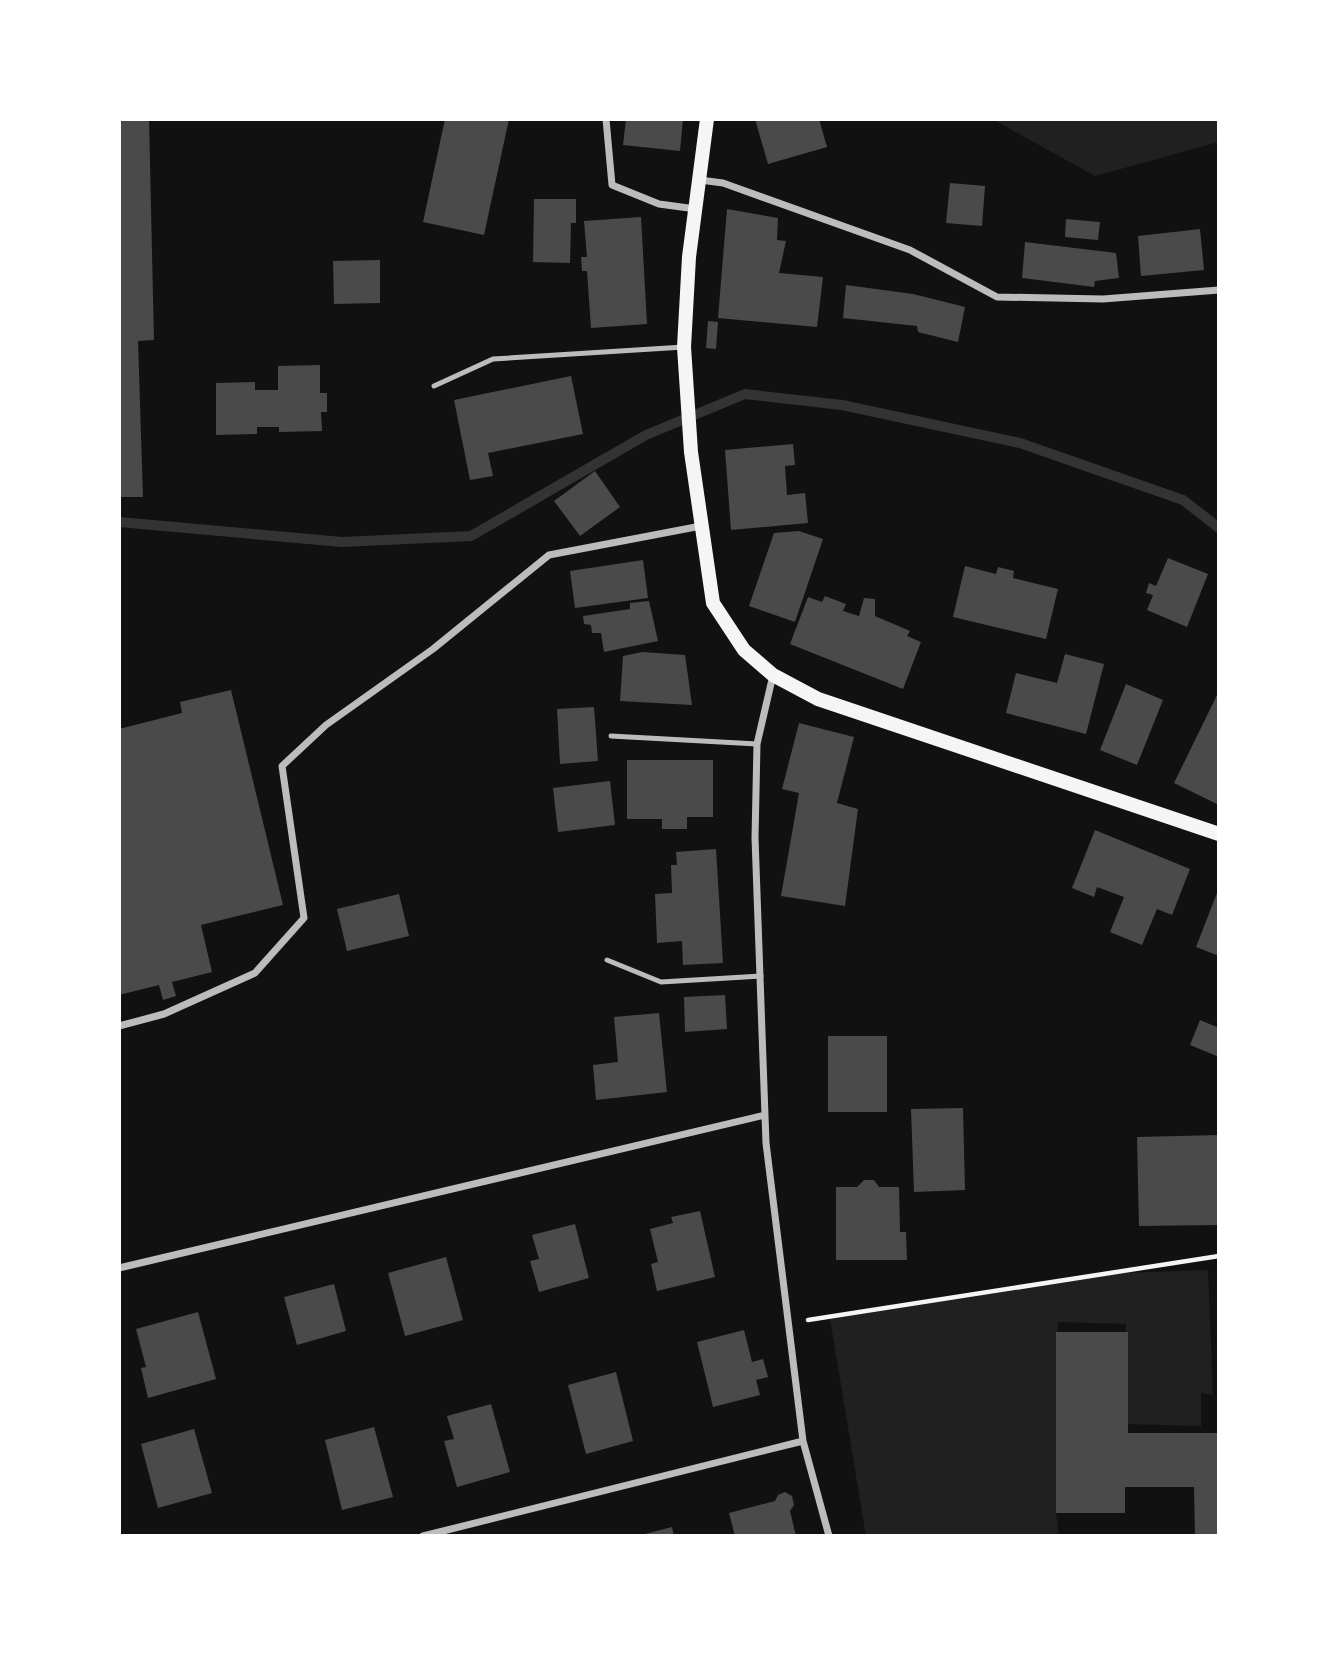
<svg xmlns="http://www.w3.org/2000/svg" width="1338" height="1655" font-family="'Alegreya Sans',sans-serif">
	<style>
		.green { fill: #202020 }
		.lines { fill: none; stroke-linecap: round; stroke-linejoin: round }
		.stream { stroke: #333; stroke-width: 10 }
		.building { fill: #4a4a4a }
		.path { stroke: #f5f5f5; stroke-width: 4.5 }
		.service { stroke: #bcbcbc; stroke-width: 5 }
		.minor { stroke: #bcbcbc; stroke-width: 7 }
		.secondary { stroke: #f5f5f5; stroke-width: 14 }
	</style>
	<rect width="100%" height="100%" fill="#111"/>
	<path class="green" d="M 992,119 L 1219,119 L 1219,142 L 1095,176 Z
		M 1208,1270 L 1213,1395 L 1201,1393 L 1201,1426 L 1124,1424 L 1126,1324 L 1058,1322 L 1056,1513 L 1059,1536 L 866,1536 L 830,1319 L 1094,1274 Z"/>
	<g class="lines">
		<path class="stream" d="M 119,522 L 342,542 L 471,536 L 646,435 L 745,394 L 842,405 L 1020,443 L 1183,500 L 1219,528"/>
	</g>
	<path class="building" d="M 119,119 L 149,119 L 154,340 L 138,341 L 143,497 L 119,497 Z
		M 445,119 L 509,119 L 484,235 L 423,222 Z
		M 626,119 L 683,119 L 680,151 L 623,145 Z
		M 755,119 L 819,119 L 827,147 L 768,164 Z
		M 950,183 L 985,186 L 982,226 L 946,223 Z
		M 534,199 L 576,199 L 576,223 L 571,223 L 570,263 L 533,262 Z
		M 727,209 L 778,218 L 777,240 L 786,241 L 779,273 L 823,277 L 817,327 L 718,318 Z
		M 641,217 L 647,324 L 591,328 L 587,271 L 582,271 L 581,257 L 587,257 L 584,221 Z
		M 1066,219 L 1100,222 L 1098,240 L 1065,237 Z
		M 1200,229 L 1204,270 L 1141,276 L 1138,236 Z
		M 1025,242 L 1116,253 L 1119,278 L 1095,281 L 1094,287 L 1022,278 Z
		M 380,260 L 380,303 L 334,304 L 333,261 Z
		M 846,285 L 913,294 L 965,307 L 958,342 L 918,332 L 917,326 L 843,318 Z
		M 708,321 L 718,322 L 716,349 L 706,348 Z
		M 320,365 L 320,393 L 327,393 L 327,412 L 321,412 L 322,431 L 279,432 L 279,427 L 257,427 L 257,434 L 216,435 L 216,383 L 255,382 L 255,390 L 278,390 L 278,366 Z
		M 571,376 L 583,434 L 488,453 L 493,476 L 470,480 L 454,400 Z
		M 793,444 L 795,465 L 785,466 L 787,495 L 805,493 L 808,523 L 731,530 L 725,450 Z
		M 595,471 L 620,507 L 580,536 L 554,501 Z
		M 799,531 L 823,539 L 795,622 L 749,606 L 774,533 Z
		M 1168,558 L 1208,574 L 1187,627 L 1147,610 L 1153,595 L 1146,593 L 1149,583 L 1156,586 Z
		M 643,560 L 648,598 L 575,608 L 570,571 Z
		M 965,566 L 996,574 L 998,567 L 1014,571 L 1013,578 L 1058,589 L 1046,639 L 953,617 Z
		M 825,596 L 846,604 L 843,611 L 859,616 L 864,598 L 875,599 L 875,616 L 910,631 L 907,636 L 921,642 L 903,689 L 790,644 L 808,597 L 822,602 Z
		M 649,601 L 658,641 L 604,652 L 601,633 L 592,633 L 591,625 L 584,624 L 583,616 L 630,609 L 630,603 Z
		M 642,652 L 685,655 L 692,705 L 620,701 L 623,656 Z
		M 1065,654 L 1104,664 L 1086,734 L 1006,713 L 1016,673 L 1057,683 Z
		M 1126,684 L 1163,700 L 1137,765 L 1100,750 Z
		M 231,690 L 283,905 L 201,925 L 212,972 L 172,982 L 176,996 L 163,1000 L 159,985 L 119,995 L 119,729 L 182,713 L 180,702 Z
		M 1219,691 L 1219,805 L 1174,783 Z
		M 594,707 L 598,761 L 560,764 L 557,709 Z
		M 799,723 L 854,737 L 837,803 L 858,809 L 845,906 L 781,896 L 799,793 L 782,789 Z
		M 627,760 L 713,760 L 713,817 L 687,817 L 687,829 L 662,829 L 662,819 L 627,819 Z
		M 610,781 L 615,825 L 558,832 L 553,788 Z
		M 1095,830 L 1190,869 L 1172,915 L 1157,909 L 1142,945 L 1110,932 L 1124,897 L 1097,887 L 1094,897 L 1072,888 Z
		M 716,849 L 723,963 L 683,965 L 682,941 L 657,943 L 655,894 L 672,893 L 671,865 L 677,865 L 676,852 Z
		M 1219,888 L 1219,956 L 1196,947 Z
		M 399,894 L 409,936 L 347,951 L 337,909 Z
		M 725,995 L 727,1029 L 685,1032 L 684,997 Z
		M 659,1013 L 667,1092 L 596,1100 L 593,1065 L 618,1062 L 614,1017 Z
		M 1200,1020 L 1219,1028 L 1219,1057 L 1190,1045 Z
		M 828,1036 L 887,1036 L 887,1112 L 828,1112 Z
		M 963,1108 L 965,1190 L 914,1192 L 911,1109 Z
		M 1219,1135 L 1219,1225 L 1139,1226 L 1137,1137 Z
		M 864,1180 L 874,1180 L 879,1187 L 899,1187 L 900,1232 L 906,1232 L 907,1260 L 836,1260 L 836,1187 L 857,1187 Z
		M 700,1211 L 715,1277 L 657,1291 L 651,1264 L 658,1262 L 650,1229 L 673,1223 L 671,1217 Z
		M 575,1224 L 589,1278 L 539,1292 L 530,1261 L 539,1259 L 532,1235 Z
		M 446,1257 L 463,1320 L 405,1336 L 388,1273 Z
		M 334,1284 L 346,1331 L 297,1345 L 284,1297 Z
		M 198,1312 L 216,1379 L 148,1398 L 141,1368 L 146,1367 L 136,1329 Z
		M 744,1330 L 752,1362 L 763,1359 L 768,1377 L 756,1380 L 760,1395 L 713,1407 L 697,1342 Z
		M 1056,1332 L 1128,1332 L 1128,1433 L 1219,1433 L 1219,1536 L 1195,1536 L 1194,1487 L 1125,1487 L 1125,1513 L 1056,1513 Z
		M 616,1372 L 633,1441 L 586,1454 L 568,1385 Z
		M 491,1404 L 510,1472 L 457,1487 L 444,1441 L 454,1439 L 447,1416 Z
		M 374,1427 L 393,1497 L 342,1510 L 325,1440 Z
		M 194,1429 L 212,1493 L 158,1508 L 141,1444 Z
		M 785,1492 L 792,1496 L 794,1505 L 790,1511 L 796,1536 L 735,1536 L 729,1513 L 775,1501 L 778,1495 Z
		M 672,1527 L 674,1536 L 641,1536 L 641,1535 Z"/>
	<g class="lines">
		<path class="path" d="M 808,1320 L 1219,1256"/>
		<path class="service" d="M 434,386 L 493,359 L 684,347
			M 611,736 L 757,744
			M 607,960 L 661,982 L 761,976"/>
		<path class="minor" d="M 606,119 L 612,185 L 659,204 L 696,209
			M 700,180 L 723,183 L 910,250 L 997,297 L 1103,299 L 1219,290
			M 773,675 L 757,744 L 755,838 L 766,1143 L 803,1441 L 829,1536
			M 119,1026 L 164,1014 L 255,973 L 304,918 L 282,766 L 326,725 L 433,649 L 549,555 L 701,526
			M 119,1268 L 765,1115
			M 423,1536 L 803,1441"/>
		<path class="secondary" d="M 707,119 L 689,257 L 684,347 L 691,452 L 713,603 L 744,650 L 773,675 L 818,699 L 1219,834"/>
	</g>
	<rect width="1338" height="1655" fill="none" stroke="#ffffff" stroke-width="242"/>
</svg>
